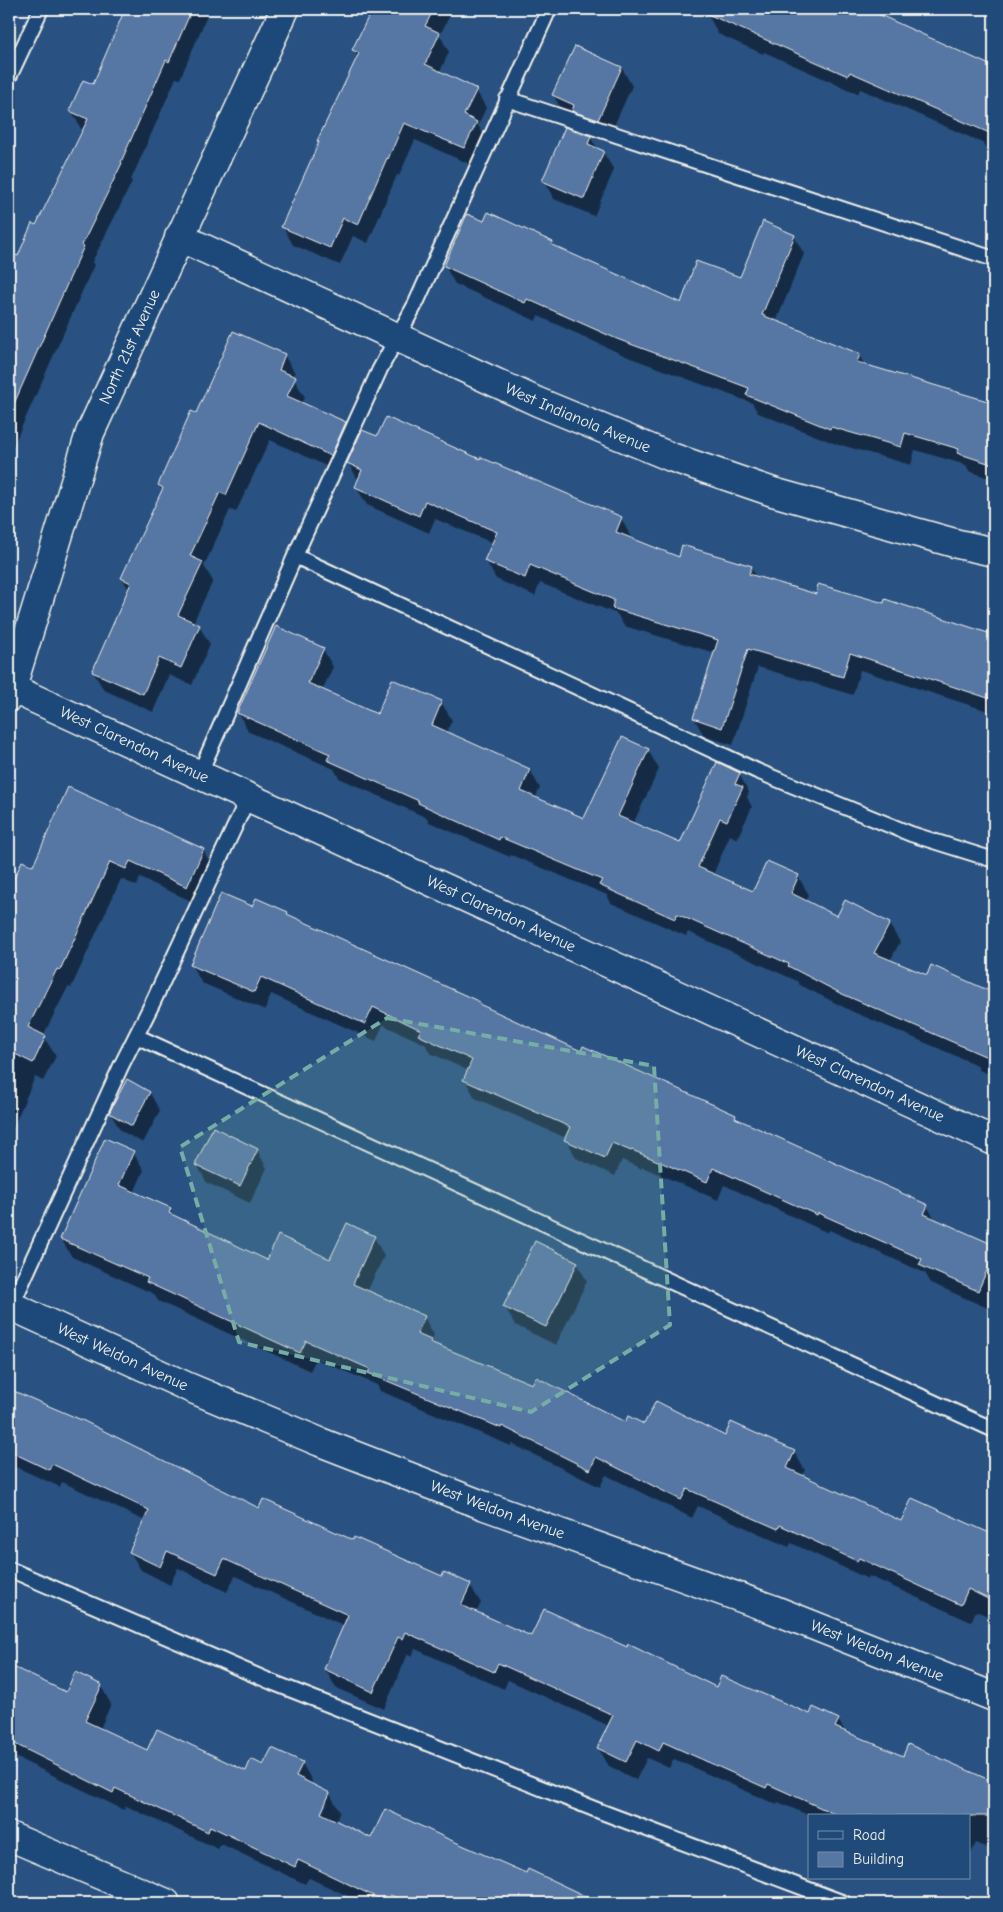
<svg xmlns="http://www.w3.org/2000/svg" width="1003" height="1912" font-family="'Comic Neue',sans-serif">
	<style>
		.shadow { fill: #0007; fill-rule: evenodd }
		.building { fill: #5676a4; stroke: #f4f1e8 }
		.lines { fill: none; stroke-linecap: round; stroke-linejoin: round }
		.service-casing { stroke: #f4f1e8; stroke-width: 18 }
		.minor-casing { stroke: #f4f1e8; stroke-width: 31 }
		.service { stroke: #1f4a7a; stroke-width: 14 }
		.minor { stroke: #1f4a7a; stroke-width: 28 }
		.marked { fill: #76ada5; fill-opacity: 0.2; stroke: #76ada5; stroke-width: 4; stroke-dasharray: 10 6; stroke-linejoin: round }
		.labels { text-anchor: middle; dominant-baseline: central; stroke-width: 4; stroke-linejoin: round; paint-order: stroke }
		.street-label { font-size: 16px; fill: #f4f1e8; stroke: #1f4a7a }
	</style>
	<rect width="100%" height="100%" fill="#295282"/>
	<filter id="ink" filterUnits="userSpaceOnUse"><feTurbulence type="fractalNoise" baseFrequency=".02" numOctaves="2"/><feDisplacementMap in="SourceGraphic" scale="10" xChannelSelector="R" yChannelSelector="G"/><feConvolveMatrix kernelMatrix="1 2 1 2 8 2 1 2 1" color-interpolation-filters="sRGB"/></filter>
	<g filter="url(#ink)">
		<path class="shadow" d="M 127,9 L 210,9 L 180,79 L 176,78 L 131,180 L 132,182 L 92,262 L 94,265 L 10,453 L 12,456 L 9,464 L 9,254 L 18,258 L 37,226 L 84,130 L 81,129 L 71,110 L 94,85 Z
			M 373,9 L 453,9 L 440,35 L 449,52 L 440,72 L 476,90 L 486,108 L 478,125 L 487,141 L 474,166 L 415,140 L 399,176 L 397,175 L 368,243 L 353,236 L 340,265 L 293,245 L 283,227 L 358,58 L 353,50 Z
			M 655,9 L 668,9 L 665,14 Z
			M 711,9 L 870,9 L 876,12 L 879,16 L 994,69 L 994,151 L 985,147 L 983,143 L 860,89 L 858,94 L 764,52 L 763,54 L 718,34 L 708,15 Z
			M 575,47 L 622,68 L 632,86 L 609,137 L 564,114 L 553,95 Z
			M 590,137 L 598,149 L 603,152 L 614,170 L 594,216 L 554,199 L 544,181 Z
			M 485,223 L 552,243 L 555,248 L 682,305 L 740,279 L 794,236 L 804,254 L 776,322 L 859,355 L 865,366 L 994,405 L 994,480 L 969,471 L 966,465 L 915,450 L 911,465 L 841,445 L 841,446 L 758,413 L 752,403 L 628,357 L 538,316 L 536,321 L 455,284 L 445,266 Z
			M 284,355 L 295,373 L 293,378 L 305,397 L 302,404 L 345,423 L 357,444 L 378,438 L 480,461 L 621,518 L 631,537 L 630,539 L 679,559 L 751,567 L 757,578 L 816,595 L 989,635 L 990,631 L 994,632 L 994,713 L 860,670 L 853,695 L 758,667 L 733,745 L 704,736 L 694,718 L 715,653 L 624,626 L 617,614 L 540,583 L 535,596 L 496,579 L 486,561 L 493,543 L 435,519 L 429,533 L 367,505 L 356,487 L 359,481 L 347,461 L 341,473 L 270,440 L 236,512 L 230,510 L 204,566 L 213,581 L 193,623 L 199,626 L 210,644 L 192,685 L 169,675 L 153,712 L 104,690 L 93,672 L 129,590 L 122,578 L 163,492 L 159,485 L 196,415 Z
			M 323,649 L 333,667 L 322,691 L 378,715 L 441,702 L 452,720 L 446,733 L 530,770 L 540,788 L 535,799 L 585,820 L 623,738 L 648,750 L 659,769 L 633,824 L 680,845 L 739,774 L 749,792 L 747,797 L 752,807 L 737,839 L 730,835 L 713,875 L 754,893 L 798,876 L 809,895 L 806,902 L 837,918 L 889,924 L 900,942 L 890,961 L 927,977 L 932,967 L 994,994 L 994,1076 L 979,1070 L 977,1065 L 851,1011 L 800,985 L 797,981 L 688,932 L 686,936 L 611,903 L 607,895 L 511,855 L 510,857 L 429,822 L 427,818 L 339,778 L 334,769 L 249,732 L 238,713 Z
			M 203,850 L 213,868 L 198,904 L 140,878 L 137,886 L 121,879 L 71,988 L 68,987 L 43,1036 L 56,1056 L 43,1081 L 35,1077 L 9,1137 L 9,893 L 22,863 L 33,868 Z
			M 253,908 L 287,913 L 290,916 L 479,1003 L 481,1006 L 582,1052 L 735,1116 L 738,1121 L 927,1206 L 936,1221 L 994,1246 L 994,1311 L 931,1283 L 925,1273 L 829,1230 L 828,1233 L 724,1185 L 718,1200 L 642,1167 L 642,1169 L 622,1160 L 615,1176 L 576,1158 L 566,1138 L 475,1098 L 465,1080 L 469,1071 L 430,1053 L 425,1044 L 383,1025 L 376,1041 L 271,994 L 265,1010 L 202,983 L 191,965 Z
			M 127,1081 L 150,1093 L 160,1111 L 143,1143 L 121,1131 L 110,1113 Z
			M 257,1150 L 267,1168 L 250,1203 L 207,1183 L 197,1165 Z
			M 133,1152 L 144,1170 L 134,1193 L 170,1209 L 175,1217 L 268,1262 L 331,1261 L 374,1237 L 384,1256 L 367,1292 L 424,1317 L 434,1335 L 431,1343 L 626,1423 L 726,1438 L 794,1452 L 805,1470 L 802,1476 L 902,1523 L 913,1499 L 994,1537 L 994,1619 L 976,1611 L 971,1622 L 869,1576 L 868,1579 L 791,1543 L 789,1547 L 698,1506 L 692,1518 L 606,1475 L 600,1487 L 512,1444 L 511,1446 L 380,1391 L 377,1385 L 316,1359 L 310,1371 L 158,1301 L 154,1294 L 72,1257 L 61,1239 Z
			M 577,1263 L 587,1281 L 556,1345 L 515,1325 L 505,1307 Z
			M 9,1390 L 83,1422 L 259,1509 L 354,1541 L 443,1578 L 470,1585 L 481,1603 L 476,1613 L 532,1638 L 811,1716 L 838,1720 L 846,1733 L 904,1758 L 909,1746 L 994,1783 L 994,1851 L 976,1843 L 969,1858 L 969,1816 L 810,1816 L 778,1802 L 777,1805 L 674,1759 L 669,1768 L 647,1758 L 636,1780 L 609,1766 L 598,1748 L 609,1726 L 508,1680 L 504,1689 L 415,1649 L 412,1656 L 408,1654 L 384,1709 L 336,1688 L 325,1669 L 345,1626 L 235,1576 L 227,1592 L 178,1568 L 170,1585 L 141,1570 L 130,1552 L 145,1521 L 62,1482 L 60,1487 L 9,1464 Z
			M 9,1666 L 66,1694 L 101,1686 L 111,1704 L 100,1729 L 148,1752 L 246,1773 L 264,1766 L 302,1763 L 312,1781 L 311,1785 L 330,1794 L 340,1812 L 335,1822 L 372,1839 L 445,1839 L 586,1898 L 589,1903 L 363,1903 L 309,1878 L 305,1884 L 221,1844 L 218,1849 L 126,1806 L 124,1810 L 9,1754 ZM 324,1803 L 327,1803 L 319,1820 L 317,1818 Z"/>
		<path class="building" d="M 125,9 L 192,9 L 169,62 L 166,60 L 121,162 L 122,163 L 82,245 L 84,246 L 9,415 L 9,252 L 18,256 L 32,223 L 36,225 L 88,119 L 69,111 L 83,80 L 93,84 Z
			M 372,9 L 434,9 L 425,26 L 440,33 L 425,64 L 477,89 L 464,115 L 477,122 L 464,148 L 404,123 L 388,159 L 387,158 L 358,225 L 343,218 L 330,248 L 281,227 L 319,142 L 317,141 L 359,53 L 352,50 Z
			M 696,9 L 867,9 L 994,67 L 994,135 L 850,72 L 848,76 Z
			M 575,46 L 622,67 L 598,120 L 572,111 L 574,105 L 552,95 Z
			M 565,127 L 591,136 L 588,144 L 604,151 L 584,199 L 542,181 Z
			M 488,212 L 553,242 L 552,245 L 681,303 L 696,261 L 740,277 L 763,221 L 795,235 L 762,315 L 860,354 L 857,362 L 994,403 L 994,465 L 957,453 L 959,449 L 905,433 L 901,447 L 831,427 L 830,429 L 746,395 L 749,388 L 617,339 L 527,299 L 525,303 L 444,266 L 467,214 L 484,221 Z
			M 233,331 L 285,354 L 279,370 L 296,377 L 287,396 L 346,422 L 331,456 L 259,422 L 226,495 L 220,492 L 190,556 L 203,562 L 178,615 L 200,625 L 181,668 L 159,658 L 143,694 L 92,672 L 131,583 L 121,578 L 163,488 L 158,485 L 191,411 L 196,413 Z
			M 386,417 L 480,459 L 480,457 L 622,517 L 616,532 L 679,557 L 682,545 L 752,566 L 749,574 L 816,594 L 818,584 L 884,603 L 885,599 L 994,635 L 994,700 L 850,653 L 843,677 L 748,649 L 722,728 L 693,718 L 718,640 L 612,608 L 614,600 L 530,565 L 525,578 L 484,561 L 497,532 L 425,501 L 419,516 L 355,487 L 362,470 L 347,463 L 362,430 L 377,436 Z
			M 276,626 L 324,648 L 308,683 L 377,714 L 392,679 L 442,701 L 432,725 L 530,769 L 521,791 L 584,818 L 622,737 L 649,749 L 618,816 L 680,843 L 717,762 L 740,773 L 735,784 L 743,787 L 727,821 L 720,818 L 698,867 L 753,891 L 767,861 L 799,875 L 791,893 L 837,916 L 845,900 L 890,923 L 874,953 L 927,975 L 931,965 L 994,993 L 994,1060 L 840,993 L 788,966 L 789,964 L 677,914 L 675,919 L 599,885 L 602,880 L 500,837 L 499,840 L 418,803 L 419,801 L 327,760 L 330,754 L 237,713 Z
			M 68,787 L 204,849 L 187,887 L 130,861 L 126,869 L 110,862 L 60,970 L 57,969 L 28,1027 L 46,1036 L 33,1063 L 15,1054 L 9,1067 L 9,890 L 22,861 L 33,866 Z
			M 221,893 L 252,906 L 256,898 L 288,912 L 287,914 L 480,1002 L 479,1004 L 581,1051 L 583,1046 L 736,1115 L 735,1118 L 928,1205 L 924,1214 L 994,1245 L 994,1254 L 978,1291 L 919,1265 L 922,1259 L 818,1213 L 817,1215 L 713,1168 L 707,1182 L 632,1150 L 631,1151 L 612,1143 L 605,1158 L 564,1140 L 570,1127 L 463,1080 L 472,1060 L 418,1035 L 421,1030 L 373,1007 L 365,1024 L 261,977 L 254,992 L 190,965 Z
			M 127,1079 L 150,1092 L 132,1126 L 109,1113 Z
			M 213,1127 L 258,1149 L 240,1186 L 195,1165 Z
			M 105,1138 L 134,1151 L 119,1185 L 171,1208 L 169,1213 L 267,1260 L 278,1235 L 330,1259 L 347,1223 L 375,1236 L 353,1284 L 425,1316 L 417,1334 L 431,1340 L 430,1342 L 532,1384 L 536,1377 L 625,1422 L 628,1416 L 644,1424 L 656,1401 L 725,1436 L 731,1422 L 795,1451 L 787,1468 L 901,1521 L 912,1498 L 994,1535 L 994,1602 L 968,1589 L 961,1605 L 859,1558 L 857,1561 L 780,1525 L 778,1529 L 687,1489 L 681,1500 L 596,1457 L 590,1470 L 502,1426 L 501,1428 L 368,1373 L 370,1369 L 306,1341 L 300,1353 L 146,1282 L 148,1278 L 60,1239 Z
			M 535,1241 L 578,1262 L 546,1327 L 503,1307 Z
			M 9,1389 L 84,1421 L 259,1508 L 263,1499 L 353,1540 L 354,1537 L 442,1576 L 444,1572 L 471,1584 L 461,1605 L 531,1636 L 544,1609 L 627,1647 L 628,1644 L 716,1687 L 721,1676 L 810,1714 L 813,1707 L 839,1719 L 835,1727 L 903,1756 L 908,1744 L 994,1782 L 994,1816 L 839,1816 L 768,1784 L 766,1788 L 663,1742 L 659,1751 L 637,1740 L 626,1762 L 597,1748 L 613,1715 L 498,1663 L 494,1672 L 405,1632 L 402,1639 L 398,1637 L 373,1692 L 324,1669 L 348,1615 L 224,1559 L 217,1574 L 167,1551 L 160,1567 L 129,1552 L 149,1510 L 52,1464 L 49,1470 L 9,1451 Z
			M 9,1665 L 66,1692 L 75,1672 L 102,1685 L 85,1721 L 147,1750 L 157,1729 L 246,1771 L 251,1759 L 263,1765 L 272,1748 L 303,1762 L 296,1776 L 330,1793 L 321,1813 L 371,1838 L 385,1809 L 446,1838 L 526,1873 L 528,1869 L 600,1903 L 410,1903 L 390,1895 L 386,1902 L 298,1860 L 295,1867 L 210,1826 L 208,1832 L 115,1788 L 113,1793 L 9,1741 Z"/>
		<g class="lines">
			<defs>
				<path id="service" d="M 9,77 L 41,9
					M 507,99 L 994,259
					M 295,556 L 757,771 L 911,834 L 994,860
					M 199,775 L 295,556 L 380,369 L 416,303 L 549,9
					M 136,1036 L 994,1430
					M 10,1309 L 121,1066 L 153,1002 L 248,798
					M 9,1569 L 274,1683 L 602,1812 L 844,1903"/>
				<g id="minor">
					<path id="s1" d="M 179,237 L 538,402 L 671,457 L 773,492 L 958,544 L 994,552"/>
					<path id="s2" d="M 9,687 L 994,1141"/>
					<path id="s3" d="M 9,697 L 90,433 L 285,9"/>
					<path id="s4" d="M 9,1305 L 188,1387 L 320,1442 L 485,1506 L 772,1609 L 994,1697"/>
					<path d="M 9,1836 L 166,1903"/>
				</g>
			</defs>
			<use href="#service" class="service-casing"/>
			<use href="#minor" class="minor-casing"/>
			<use href="#service" class="service"/>
			<use href="#minor" class="minor"/>
		</g>
	</g>
	<path class="marked" d="M 387,1018 L 654,1066 L 670,1325 L 531,1412 L 239,1342 L 180,1147 Z"/>
	<g class="labels">
		<g class="street-label">
			<text stroke="none"><textPath href="#s3" startOffset="371">North 21st Avenue</textPath></text>
			<text stroke="none"><textPath href="#s1" startOffset="438">West Indianola Avenue</textPath></text>
			<text stroke="none"><textPath href="#s2" startOffset="138">West Clarendon Avenue</textPath></text>
			<text stroke="none"><textPath href="#s2" startOffset="542">West Clarendon Avenue</textPath></text>
			<text stroke="none"><textPath href="#s2" startOffset="948">West Clarendon Avenue</textPath></text>
			<text stroke="none"><textPath href="#s4" startOffset="125">West Weldon Avenue</textPath></text>
			<text stroke="none"><textPath href="#s4" startOffset="530">West Weldon Avenue</textPath></text>
			<text stroke="none"><textPath href="#s4" startOffset="935">West Weldon Avenue</textPath></text>
		</g>
	</g>
	<rect width="1003" height="1912" fill="none" stroke="#1f4a7a" stroke-width="30"/>
	<rect x="15" y="15" width="973" height="1882" fill="none" stroke="#f4f1e8" stroke-width="2" filter="url(#ink)"/>
	<rect x="808" y="1814" width="162" height="65" fill="#1f4a7a" stroke="#748da6"/>
	<rect x="818" y="1831" width="25" height="8" fill="#1f4a7a" stroke="#748da6"/>
	<text x="853" y="1840" font-size="15" fill="#f4f1e8">Road</text>
	<rect x="818" y="1852" width="25" height="15" fill="#5676a4" stroke="#748da6"/>
	<text x="853" y="1864" font-size="15" fill="#f4f1e8">Building</text>
</svg>
